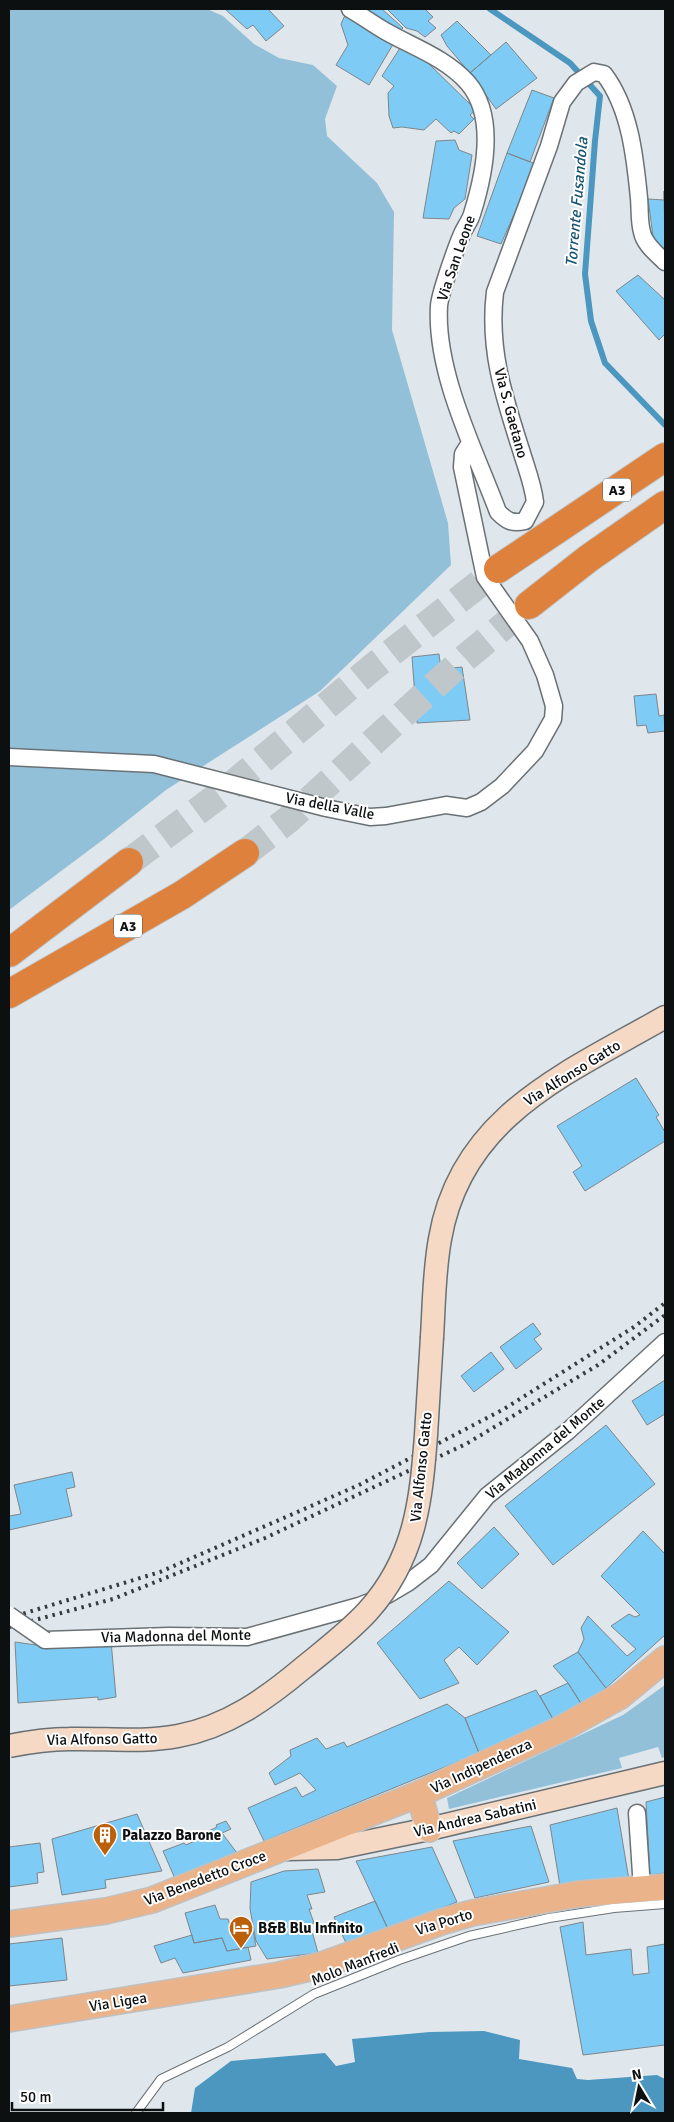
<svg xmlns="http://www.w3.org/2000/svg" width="674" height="2122" font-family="Signika,sans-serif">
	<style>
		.green { fill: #93c0d9 }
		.water { fill: #4b97bf }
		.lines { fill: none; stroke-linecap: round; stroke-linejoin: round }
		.stream { stroke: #4b97bf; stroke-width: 6 }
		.building { fill: #7ecbf5; stroke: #7e868a }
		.motorway-tunnel { stroke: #c0c7cb; stroke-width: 28; stroke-dasharray: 28 14; stroke-linecap: butt }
		.service-casing { stroke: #6a7175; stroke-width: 10 }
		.minor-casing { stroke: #6a7175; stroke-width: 19 }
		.secondary-casing { stroke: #6a7175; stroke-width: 25 }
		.primary-casing { stroke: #c0c1c1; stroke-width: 28 }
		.motorway-casing { stroke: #c0c1c1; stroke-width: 30 }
		.service { stroke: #fff; stroke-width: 8 }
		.minor { stroke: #fff; stroke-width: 16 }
		.secondary { stroke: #f5d9c4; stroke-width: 22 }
		.primary { stroke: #ebb38a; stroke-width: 25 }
		.motorway { stroke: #de813c; stroke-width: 28 }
		.rail { stroke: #373b3d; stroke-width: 4; stroke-dasharray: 2.5 5; stroke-linecap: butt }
		.minor-bridge-casing { stroke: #6a7175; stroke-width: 19; stroke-linecap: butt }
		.secondary-bridge-casing { stroke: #6a7175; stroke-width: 25; stroke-linecap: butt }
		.minor-bridge { stroke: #fff; stroke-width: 16 }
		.secondary-bridge { stroke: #f5d9c4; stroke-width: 22 }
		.labels { text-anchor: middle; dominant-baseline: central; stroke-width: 4; stroke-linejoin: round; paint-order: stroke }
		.shield { fill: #fff; stroke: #565858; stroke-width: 1 }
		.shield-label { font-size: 14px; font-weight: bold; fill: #0d1011 }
		.street-label { font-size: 15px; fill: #0d1011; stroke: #fff }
		.poi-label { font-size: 15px; font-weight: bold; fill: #0d1011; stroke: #fff; text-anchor: start }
		.water-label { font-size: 16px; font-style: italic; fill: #195571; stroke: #fff }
	</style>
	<rect width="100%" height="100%" fill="#dfe7ec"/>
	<path class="green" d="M 9,9 L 207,9 L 223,16 L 254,44 L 279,58 L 313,65 L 337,86 L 325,119 L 327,136 L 377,183 L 394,212 L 392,330 L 448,523 L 451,565 L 320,691 L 166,790 L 104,839 L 9,910 Z
		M 665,1685 L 665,1757 L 662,1758 L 658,1747 L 619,1758 L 622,1768 L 449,1809 L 447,1798 L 623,1715 Z"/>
	<path class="water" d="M 484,2031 L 520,2040 L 519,2059 L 572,2068 L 577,2079 L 588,2080 L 657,2075 L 665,2079 L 665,2113 L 191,2113 L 195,2088 L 231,2061 L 325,2053 L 336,2066 L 355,2062 L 352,2039 L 430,2032 Z"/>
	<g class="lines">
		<path class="stream" d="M 490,9 L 570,63 L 600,96 L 595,141 L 585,274 L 591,321 L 605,363 L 665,425"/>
	</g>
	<path class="building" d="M 225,9 L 268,9 L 284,26 L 266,41 L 253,25 L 247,29 Z
		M 362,9 L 382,9 L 403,28 L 400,31 Z
		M 387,9 L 425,9 L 433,17 L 428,21 L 436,28 L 425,37 L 417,31 L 406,28 Z
		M 346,13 L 395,41 L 369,85 L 336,65 L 348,45 L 341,24 Z
		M 457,21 L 491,55 L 470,73 L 447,46 L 441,35 Z
		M 506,42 L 537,78 L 496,109 L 470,73 Z
		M 402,45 L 422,57 L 476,110 L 470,115 L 474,119 L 459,134 L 454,131 L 451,133 L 436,119 L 424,130 L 402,127 L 393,128 L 389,116 L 388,93 L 394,86 L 382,76 Z
		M 532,90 L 554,98 L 530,162 L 507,153 Z
		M 455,140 L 459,150 L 472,155 L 465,199 L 454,208 L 449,219 L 423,218 L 436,141 Z
		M 507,153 L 536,164 L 501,244 L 477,236 Z
		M 664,191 L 665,251 L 660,251 L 653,236 L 648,199 L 664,200 Z
		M 638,275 L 665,300 L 665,334 L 659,340 L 616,291 Z
		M 439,654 L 441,669 L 462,667 L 470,720 L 417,723 L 412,657 Z
		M 656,694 L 659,716 L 664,715 L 665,731 L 648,733 L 646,725 L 637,726 L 634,696 Z
		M 636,1078 L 659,1115 L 656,1117 L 665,1132 L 665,1141 L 585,1191 L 573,1172 L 582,1166 L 557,1126 Z
		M 533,1323 L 541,1334 L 534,1339 L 542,1349 L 516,1369 L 500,1347 Z
		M 491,1352 L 504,1369 L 474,1392 L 461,1376 Z
		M 665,1380 L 665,1414 L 647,1425 L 632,1401 Z
		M 606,1425 L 655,1484 L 553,1565 L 505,1506 Z
		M 72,1472 L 75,1487 L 66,1489 L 72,1516 L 9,1530 L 9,1516 L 21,1514 L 14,1485 Z
		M 494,1527 L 519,1554 L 482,1589 L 457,1563 Z
		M 643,1531 L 665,1554 L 665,1635 L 606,1688 L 578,1652 L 584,1639 L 581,1628 L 588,1616 L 627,1656 L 636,1649 L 611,1626 L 629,1614 L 635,1617 L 640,1615 L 601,1576 Z
		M 449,1581 L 509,1632 L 477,1665 L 459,1647 L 444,1660 L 459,1683 L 420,1699 L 377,1643 Z
		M 111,1641 L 116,1697 L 98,1700 L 98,1697 L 18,1703 L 15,1642 L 36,1645 Z
		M 578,1652 L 606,1688 L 582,1705 L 568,1683 L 553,1666 Z
		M 568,1683 L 582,1705 L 553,1719 L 540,1696 Z
		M 536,1690 L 553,1719 L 479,1753 L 465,1718 Z
		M 447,1704 L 465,1718 L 479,1753 L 264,1841 L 248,1808 L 296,1787 L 302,1797 L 316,1790 L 300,1773 L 275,1785 L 269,1773 L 291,1756 L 290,1750 L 317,1738 L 326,1749 L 344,1742 L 347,1747 Z
		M 665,1797 L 665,1873 L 650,1875 L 646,1802 Z
		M 617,1808 L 629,1880 L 560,1886 L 550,1825 Z
		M 137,1814 L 162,1871 L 105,1880 L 106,1888 L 62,1895 L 52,1839 Z
		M 226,1821 L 231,1829 L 222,1833 L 240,1857 L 176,1881 L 163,1851 L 184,1843 L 186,1845 L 197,1840 L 196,1837 L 217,1827 L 216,1825 Z
		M 531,1826 L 549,1882 L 475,1898 L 453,1841 Z
		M 40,1843 L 44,1872 L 37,1873 L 38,1883 L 9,1887 L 9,1847 Z
		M 432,1847 L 457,1902 L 388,1929 L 356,1861 Z
		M 318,1869 L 325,1892 L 307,1895 L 312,1909 L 309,1909 L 314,1923 L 310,1924 L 318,1953 L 267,1959 L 256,1941 L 250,1909 L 251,1882 L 284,1871 Z
		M 375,1901 L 388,1929 L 346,1943 L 334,1917 Z
		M 215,1905 L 220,1919 L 228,1919 L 233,1934 L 253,1931 L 256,1946 L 227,1951 L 222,1938 L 194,1943 L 185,1913 Z
		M 583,1922 L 586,1955 L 631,1949 L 633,1975 L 649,1973 L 647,1947 L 665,1944 L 665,2045 L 583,2055 L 560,1927 Z
		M 192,1935 L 194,1943 L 222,1938 L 227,1951 L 248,1947 L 251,1960 L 183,1973 L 175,1958 L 161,1963 L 154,1946 Z
		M 62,1938 L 67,1980 L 9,1986 L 9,1944 Z"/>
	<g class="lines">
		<path class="motorway-tunnel" d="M 245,853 L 289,819 L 465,658 L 529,605
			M 129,862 L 226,790 L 373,667 L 498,569"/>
		<defs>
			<path id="service" d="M 136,2113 L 161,2079 L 228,2047 L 314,1994 L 399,1960 L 469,1936 L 549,1918 L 614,1908 L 665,1904"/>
			<path id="minor" d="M 350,9 C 362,16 373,24 385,31 C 413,47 446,58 468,83 C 497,117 484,176 472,214 C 470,221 465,227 462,234 C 456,248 440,293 439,306 C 435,373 475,450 498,512 C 507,521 512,524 525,521 L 535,502 C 533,484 526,467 521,450 C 504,397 488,349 495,292 L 549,146 L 562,102 L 576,83 L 594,72 L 604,74 C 630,108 635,157 639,198 C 640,209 639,222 642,232 C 644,244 657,254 665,262
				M 9,757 L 154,764 L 326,808 L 370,817 L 386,816 L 446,805 L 467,808 L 481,802 L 502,786 L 535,751 L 553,719 L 554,706 L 545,675 L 530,641 L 485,577 L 462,467 L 463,454 L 470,443
				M 45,1640 L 169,1636 L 247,1637 L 359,1606 L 387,1595 L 409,1582 L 431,1565 L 487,1496 L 568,1431 L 665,1342
				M 637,1813 L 642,1889"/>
			<path id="secondary" d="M 432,1337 C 434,1305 434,1271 440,1239 C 461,1115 568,1073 665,1017
				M 287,1849 L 337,1848 L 429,1829 L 665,1773"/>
			<path id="primary" d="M 419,1794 L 429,1829
				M 9,1924 L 106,1911 L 152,1900 L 419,1794 L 561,1729 L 620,1696 L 665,1659
				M 9,2019 L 279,1975 L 322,1965 L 441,1922 L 472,1913 L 579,1894 L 665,1887"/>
			<path id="motorway" d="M 498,569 L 665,457
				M 529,605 L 589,558 L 665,505
				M 9,953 L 129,862
				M 9,994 L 182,895 L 245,853"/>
		</defs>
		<use href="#service" class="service-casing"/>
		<use href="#minor" class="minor-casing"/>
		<use href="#secondary" class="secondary-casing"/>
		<use href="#primary" class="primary-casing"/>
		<use href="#motorway" class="motorway-casing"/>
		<use href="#service" class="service"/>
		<use href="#minor" class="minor"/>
		<use href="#secondary" class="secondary"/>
		<use href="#primary" class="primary"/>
		<use href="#motorway" class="motorway"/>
		<path class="rail" d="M 9,1618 L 160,1572 L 359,1485 L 504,1409 L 634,1327 L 665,1303
			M 9,1627 L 113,1599 L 265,1538 L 466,1444 L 598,1365 L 665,1315"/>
		<defs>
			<path id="minor-bridge" d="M 9,1615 L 45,1640"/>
			<path id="secondary-bridge" d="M 9,1746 C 29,1742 48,1739 69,1739 C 106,1738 141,1743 178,1736 C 227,1727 266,1699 303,1668 C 325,1650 349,1632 368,1611 C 415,1559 421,1502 426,1435 C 428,1403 430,1370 432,1337"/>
		</defs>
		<use href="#minor-bridge" class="minor-bridge-casing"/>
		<use href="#secondary-bridge" class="secondary-bridge-casing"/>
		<use href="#minor-bridge" class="minor-bridge"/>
		<use href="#secondary-bridge" class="secondary-bridge"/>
	</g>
	<defs>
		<symbol id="building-pin" viewBox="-11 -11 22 30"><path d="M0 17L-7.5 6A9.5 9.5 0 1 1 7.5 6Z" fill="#bb5f08" stroke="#fff"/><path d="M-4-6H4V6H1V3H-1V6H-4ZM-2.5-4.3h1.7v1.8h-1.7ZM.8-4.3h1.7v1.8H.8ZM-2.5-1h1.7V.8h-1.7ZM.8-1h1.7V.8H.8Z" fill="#fff"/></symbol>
		<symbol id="hotel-pin" viewBox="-11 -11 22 30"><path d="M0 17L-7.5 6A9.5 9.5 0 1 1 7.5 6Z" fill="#bb5f08" stroke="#fff"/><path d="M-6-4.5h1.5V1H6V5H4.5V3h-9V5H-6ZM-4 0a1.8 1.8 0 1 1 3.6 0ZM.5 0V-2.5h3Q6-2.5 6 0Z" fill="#fff"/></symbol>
	</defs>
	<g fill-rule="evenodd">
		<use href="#building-pin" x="91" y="1821" width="28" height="38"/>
		<use href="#hotel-pin" x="227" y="1914" width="28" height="38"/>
	</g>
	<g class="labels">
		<g class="shield">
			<rect x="603" y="478.5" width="28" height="23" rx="4"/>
			<rect x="114" y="914.5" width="28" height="23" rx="4"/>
		</g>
		<g class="shield-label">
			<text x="617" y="490">A3</text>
			<text x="128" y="926">A3</text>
		</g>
		<g class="street-label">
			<text transform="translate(456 258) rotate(-71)">Via San Leone</text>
			<text transform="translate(511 413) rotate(75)">Via S. Gaetano</text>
			<text transform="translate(330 806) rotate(11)">Via della Valle</text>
			<text transform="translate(572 1073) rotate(-32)">Via Alfonso Gatto</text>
			<text transform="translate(545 1448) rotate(-40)">Via Madonna del Monte</text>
			<text transform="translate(421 1467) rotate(-84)">Via Alfonso Gatto</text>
			<text transform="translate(176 1636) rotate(-1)">Via Madonna del Monte</text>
			<text transform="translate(102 1739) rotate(-1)">Via Alfonso Gatto</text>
			<text transform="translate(481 1766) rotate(-25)">Via Indipendenza</text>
			<text transform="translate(475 1818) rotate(-13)">Via Andrea Sabatini</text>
			<text transform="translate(205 1878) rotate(-21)">Via Benedetto Croce</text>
			<text transform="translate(444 1922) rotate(-17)">Via Porto</text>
			<text transform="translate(355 1964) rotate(-22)">Molo Manfredi</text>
			<text transform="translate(118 2002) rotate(-9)">Via Ligea</text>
		</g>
		<g class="poi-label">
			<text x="122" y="1835">Palazzo Barone</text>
			<text x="258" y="1928">B&amp;B Blu Infinito</text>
		</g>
		<g class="water-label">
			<text transform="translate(577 202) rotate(-85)">Torrente Fusandola</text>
		</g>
	</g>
	<rect width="674" height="2122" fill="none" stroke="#0d1011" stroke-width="20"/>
	<g transform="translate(639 2087) rotate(350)" stroke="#ffffff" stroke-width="4" paint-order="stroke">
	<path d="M0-4L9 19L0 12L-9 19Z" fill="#0d1011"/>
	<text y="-8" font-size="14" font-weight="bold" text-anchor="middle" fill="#0d1011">N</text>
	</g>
	<path d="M12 2102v8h151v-8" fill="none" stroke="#0d1011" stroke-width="2.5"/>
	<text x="20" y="2102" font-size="15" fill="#0d1011" stroke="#ffffff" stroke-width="4" paint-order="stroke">50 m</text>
</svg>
